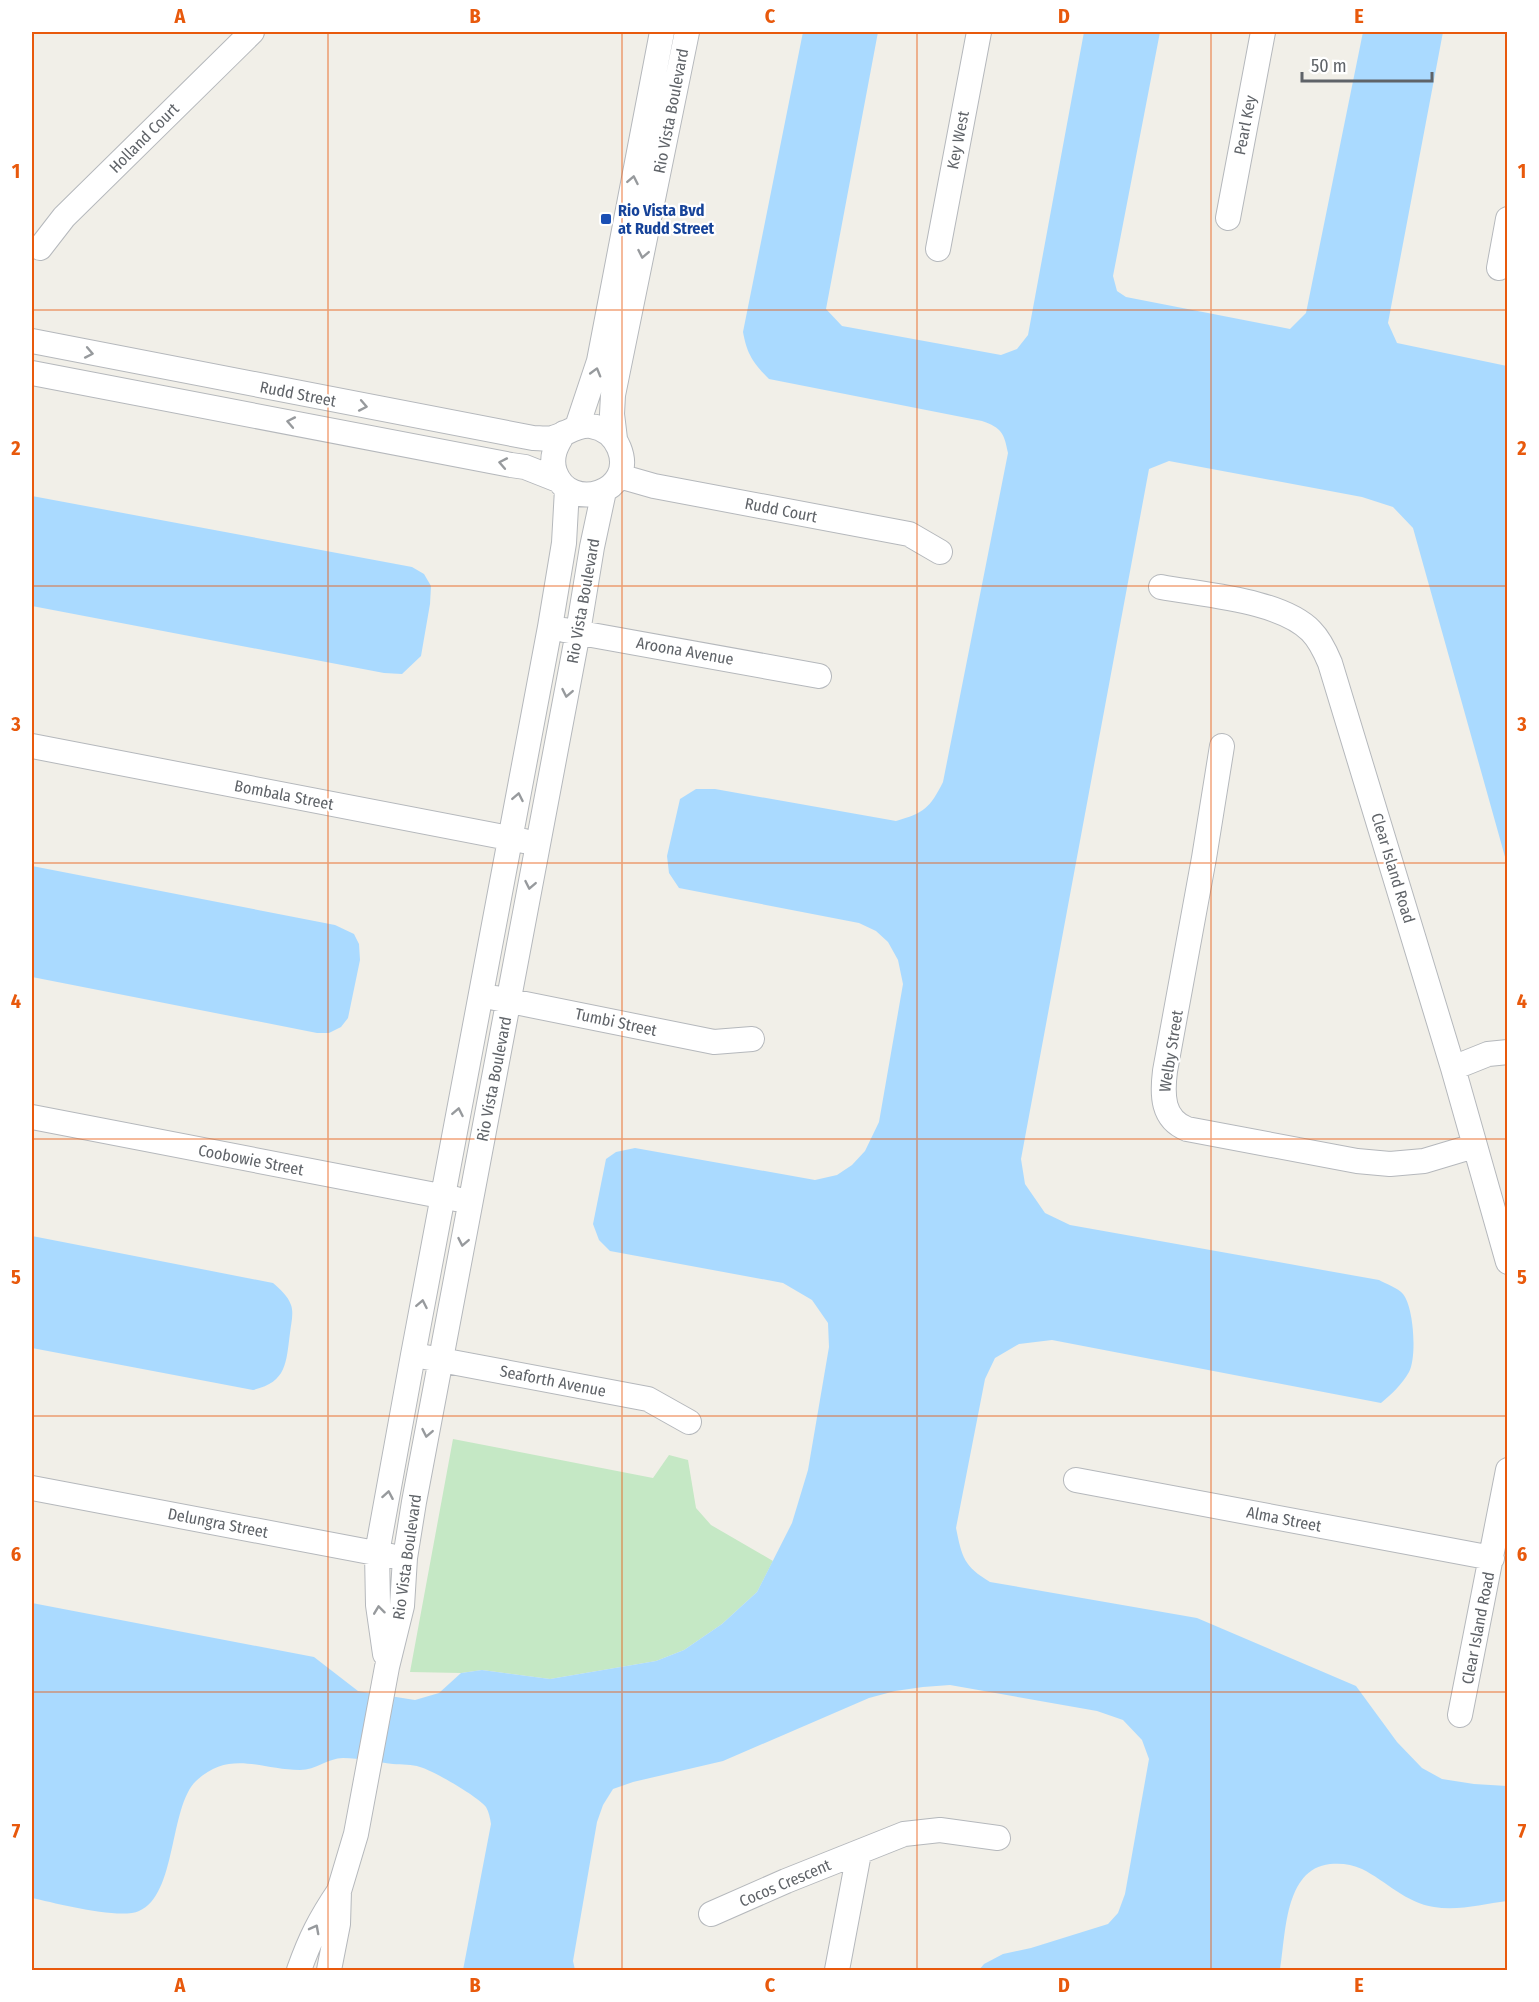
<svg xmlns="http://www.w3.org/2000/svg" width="1539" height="2002" font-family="'Fira Sans Condensed',sans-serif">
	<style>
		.green { fill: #c5e8c5 }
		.water { fill: #aadaff }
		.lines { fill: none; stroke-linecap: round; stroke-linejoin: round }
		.minor-casing { stroke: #b5b8bc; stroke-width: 26 }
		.minor { stroke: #fff; stroke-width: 24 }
		.oneway { stroke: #979a9d }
		.grid { fill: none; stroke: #e8590c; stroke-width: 1.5; stroke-opacity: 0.55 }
		.transit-dot { fill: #1a4fb4; stroke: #fff; stroke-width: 2 }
		.labels { text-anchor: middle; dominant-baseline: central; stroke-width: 4.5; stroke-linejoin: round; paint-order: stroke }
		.street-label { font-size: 16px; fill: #5f6368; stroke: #fff }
		.transit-label { font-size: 16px; font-weight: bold; fill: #164399; stroke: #fff; text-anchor: start }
		.neatline { fill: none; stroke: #e8590c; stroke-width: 2 }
		.grid-label { font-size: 20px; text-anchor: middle; font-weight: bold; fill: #e8590c }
	</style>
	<rect width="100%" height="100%" fill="#f1efe8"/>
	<path class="green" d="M 453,1439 L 653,1478 L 669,1455 L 688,1460 L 696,1508 L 711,1525 L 773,1561 L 757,1592 L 722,1624 L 684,1650 L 656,1661 L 550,1679 L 482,1670 L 461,1673 L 410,1672 Z"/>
	<path class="water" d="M 803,32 L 878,32 L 826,309 L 842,326 L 1001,355 L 1017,349 L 1028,335 L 1084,32 L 1160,32 L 1113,276 L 1117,291 L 1126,297 L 1290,329 L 1306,313 L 1363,32 L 1443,32 L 1388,323 L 1397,343 L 1507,366 L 1507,864 L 1413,528 L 1393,507 L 1362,497 L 1169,461 L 1149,469 L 1021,1159 L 1025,1184 L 1045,1213 L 1070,1225 L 1379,1280 C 1386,1284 1398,1288 1403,1294 C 1414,1307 1417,1358 1409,1372 C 1402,1384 1392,1394 1381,1403 L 1052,1340 L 1019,1344 L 995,1358 L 985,1379 L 956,1528 C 962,1558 964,1566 990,1582 L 1197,1618 L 1356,1686 L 1397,1742 L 1422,1768 L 1442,1779 L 1474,1784 L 1507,1786 L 1507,1901 C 1484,1904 1458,1911 1434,1907 C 1406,1903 1386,1881 1362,1869 C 1352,1864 1341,1863 1330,1864 C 1284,1869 1286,1935 1280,1970 L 979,1970 L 984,1964 L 1003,1954 L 1031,1948 L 1108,1924 L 1118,1913 L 1125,1894 L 1149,1759 L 1142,1740 L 1123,1720 L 1097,1711 L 950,1685 L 923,1687 L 895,1691 L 869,1698 L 723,1761 L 633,1782 L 613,1789 L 603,1805 L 597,1822 L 573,1961 L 575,1970 L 463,1970 L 491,1824 C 490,1818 489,1812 486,1807 C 477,1796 434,1771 420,1767 C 412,1764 402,1765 393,1764 C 377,1762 360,1758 343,1758 C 328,1758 316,1770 300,1770 C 261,1770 230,1749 196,1781 C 169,1807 177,1895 139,1911 C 120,1920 55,1903 32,1898 L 32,1603 L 314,1657 L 358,1691 L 415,1700 L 439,1693 L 461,1673 L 482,1670 L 550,1679 L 656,1661 L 684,1650 L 722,1624 L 757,1592 L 792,1523 L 808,1470 L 829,1347 L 828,1323 L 812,1300 L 783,1283 L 610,1251 L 599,1240 L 593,1224 L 606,1159 L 616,1152 L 635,1148 L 815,1180 L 837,1175 L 852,1165 L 865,1151 L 879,1122 L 903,984 L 898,960 L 888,942 L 876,931 L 859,923 L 679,888 L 669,873 L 667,856 L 680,799 L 696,789 L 715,789 L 896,821 C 924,813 930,808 943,782 L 1008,453 C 1004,433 1002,428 982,421 L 769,379 C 753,363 747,354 743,332 Z
		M 32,496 L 412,567 L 424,574 L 431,586 L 430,604 L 421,656 L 402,674 L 384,673 L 32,606 Z
		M 32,866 L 335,925 L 354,934 L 359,944 L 360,960 L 348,1018 L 341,1027 L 329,1033 L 317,1033 L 32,977 Z
		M 32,1236 L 273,1283 C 280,1289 288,1296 291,1305 C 294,1313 291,1324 290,1333 C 286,1363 287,1382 253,1390 L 32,1348 Z"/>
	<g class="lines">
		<defs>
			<path id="minor" d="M 1228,218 L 1263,32
				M 40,248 L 64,217 L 252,32
				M 938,249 L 979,32
				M 1499,268 L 1508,219
				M 32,341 L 533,438 C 539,438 546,439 552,438 C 566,435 576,424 591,426 C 604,428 614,436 619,448 C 637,492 570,514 555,472 C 550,457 556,445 564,433
				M 32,373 L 511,465 L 525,467 L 558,480
				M 577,427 L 599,361 L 662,32
				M 615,439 L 612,414 L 613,395 L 687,32
				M 619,476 L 654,486 L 909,534 L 940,552
				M 1161,587 C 1203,595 1281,600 1311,631 C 1320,640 1325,651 1330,663 L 1453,1068 L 1508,1262
				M 564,630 L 819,676
				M 32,746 L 524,841
				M 1222,746 L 1204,858 L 1165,1071 C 1162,1095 1162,1119 1187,1129 L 1357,1161 L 1390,1164 L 1424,1161 L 1474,1146
				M 495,998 L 714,1042 L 752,1039
				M 1453,1068 L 1488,1054 L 1508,1052
				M 32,1117 L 456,1199
				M 425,1357 L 648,1399 L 689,1422
				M 1076,1480 L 1492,1558
				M 32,1488 L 391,1556
				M 385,1654 L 378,1605 L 377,1553 L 413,1355 L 550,627 L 564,543 L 567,489
				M 1460,1715 L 1508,1470
				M 711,1914 L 786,1881 L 904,1834 L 940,1830 L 998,1838
				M 299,1970 C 310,1939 320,1919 339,1891
				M 329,1970 L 338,1924 L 339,1891 L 356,1834 L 387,1667 L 402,1606 L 405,1558 L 414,1502 L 578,632 L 592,547 L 604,491
				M 837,1970 L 859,1853"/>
		</defs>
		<use href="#minor" class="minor-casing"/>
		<use href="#minor" class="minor"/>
	</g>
	<defs><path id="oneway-chevron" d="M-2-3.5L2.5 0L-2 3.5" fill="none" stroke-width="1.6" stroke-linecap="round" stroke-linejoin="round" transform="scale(1.5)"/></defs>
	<g class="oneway">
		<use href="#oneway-chevron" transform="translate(633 180) rotate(-79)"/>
		<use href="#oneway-chevron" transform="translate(643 254) rotate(101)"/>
		<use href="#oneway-chevron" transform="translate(89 353) rotate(11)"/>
		<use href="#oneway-chevron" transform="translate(596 372) rotate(-74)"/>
		<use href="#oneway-chevron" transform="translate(363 406) rotate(11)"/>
		<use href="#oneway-chevron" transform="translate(291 422) rotate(-169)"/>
		<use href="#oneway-chevron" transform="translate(503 463) rotate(-169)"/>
		<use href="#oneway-chevron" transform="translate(567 693) rotate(101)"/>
		<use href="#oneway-chevron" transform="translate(518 797) rotate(-79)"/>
		<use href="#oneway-chevron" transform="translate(530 885) rotate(101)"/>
		<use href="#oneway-chevron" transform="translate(458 1112) rotate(-79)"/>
		<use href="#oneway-chevron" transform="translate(463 1242) rotate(101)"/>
		<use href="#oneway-chevron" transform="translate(422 1304) rotate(-79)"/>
		<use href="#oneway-chevron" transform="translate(427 1433) rotate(101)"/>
		<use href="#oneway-chevron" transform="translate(388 1495) rotate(-80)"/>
		<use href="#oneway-chevron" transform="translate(379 1610) rotate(-97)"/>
		<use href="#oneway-chevron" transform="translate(315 1929) rotate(-62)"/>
	</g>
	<path class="grid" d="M 328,32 L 328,1970M 622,32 L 622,1970M 917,32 L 917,1970M 1211,32 L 1211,1970M 32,310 L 1508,310M 32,586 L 1508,586M 32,863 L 1508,863M 32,1139 L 1508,1139M 32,1416 L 1508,1416M 32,1692 L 1508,1692"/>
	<rect class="transit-dot" x="600" y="213" width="12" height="12" rx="3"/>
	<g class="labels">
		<g class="street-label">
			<text transform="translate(671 111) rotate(-79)">Rio Vista Boulevard</text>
			<text transform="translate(1245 125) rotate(-79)">Pearl Key</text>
			<text transform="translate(144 138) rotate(-45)">Holland Court</text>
			<text transform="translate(958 140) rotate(-79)">Key West</text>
			<text transform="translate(298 394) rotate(11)">Rudd Street</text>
			<text transform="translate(781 510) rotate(11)">Rudd Court</text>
			<text transform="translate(583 601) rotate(-80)">Rio Vista Boulevard</text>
			<text transform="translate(685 651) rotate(10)">Aroona Avenue</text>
			<text transform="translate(284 795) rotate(11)">Bombala Street</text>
			<text transform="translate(1393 868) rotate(73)">Clear Island Road</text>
			<text transform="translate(616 1022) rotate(12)">Tumbi Street</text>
			<text transform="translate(1171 1051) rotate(-81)">Welby Street</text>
			<text transform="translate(494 1079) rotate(-79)">Rio Vista Boulevard</text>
			<text transform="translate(251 1160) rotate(11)">Coobowie Street</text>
			<text transform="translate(553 1381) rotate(11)">Seaforth Avenue</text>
			<text transform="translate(1284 1519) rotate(11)">Alma Street</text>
			<text transform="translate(218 1523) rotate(11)">Delungra Street</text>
			<text transform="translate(407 1557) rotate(-82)">Rio Vista Boulevard</text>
			<text transform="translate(1478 1628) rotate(-79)">Clear Island Road</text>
			<text transform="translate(785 1883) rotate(-23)">Cocos Crescent</text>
		</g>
		<g class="transit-label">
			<text x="618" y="210">Rio Vista Bvd<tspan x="618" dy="18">at Rudd Street</tspan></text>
		</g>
	</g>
	<rect width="1539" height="2002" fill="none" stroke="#ffffff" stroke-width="66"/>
	<path d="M1302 72v9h130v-9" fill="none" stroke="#5f6368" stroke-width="3"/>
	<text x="1311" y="72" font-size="18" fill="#5f6368" stroke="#ffffff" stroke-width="4.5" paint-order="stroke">50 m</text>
	<rect x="33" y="33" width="1473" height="1936" class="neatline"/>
	<g class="grid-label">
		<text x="180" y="23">A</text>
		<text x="475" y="23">B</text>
		<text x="770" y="23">C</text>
		<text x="1064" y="23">D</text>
		<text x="1359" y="23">E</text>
		<text x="16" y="178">1</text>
		<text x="1522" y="178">1</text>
		<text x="16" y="455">2</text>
		<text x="1522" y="455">2</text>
		<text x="16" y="731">3</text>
		<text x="1522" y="731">3</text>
		<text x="16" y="1008">4</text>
		<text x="1522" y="1008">4</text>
		<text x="16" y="1284">5</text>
		<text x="1522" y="1284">5</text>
		<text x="16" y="1561">6</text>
		<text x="1522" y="1561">6</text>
		<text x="16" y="1838">7</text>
		<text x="1522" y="1838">7</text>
		<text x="180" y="1992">A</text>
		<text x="475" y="1992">B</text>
		<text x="770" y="1992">C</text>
		<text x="1064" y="1992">D</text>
		<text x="1359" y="1992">E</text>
	</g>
</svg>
